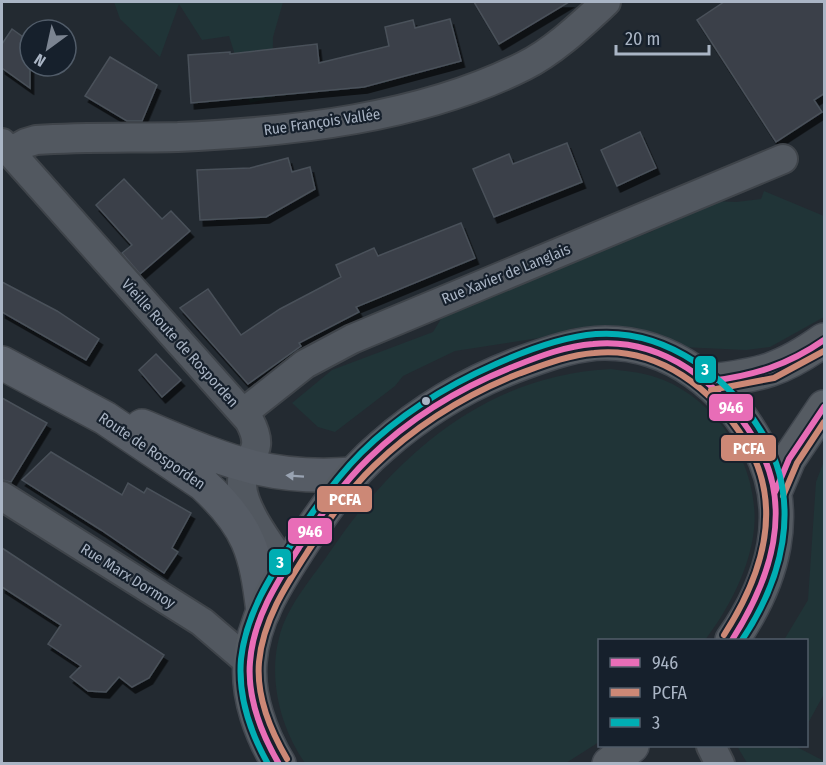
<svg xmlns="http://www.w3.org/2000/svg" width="826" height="765" font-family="'Fira Sans Condensed',sans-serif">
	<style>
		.green { fill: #203437 }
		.building { fill: #3b4048; stroke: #4a515a; stroke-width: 1.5; filter: url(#shadow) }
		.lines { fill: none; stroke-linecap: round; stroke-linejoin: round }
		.street-casing { stroke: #3f444a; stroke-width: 32 }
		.secondary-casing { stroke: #3f444a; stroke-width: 36 }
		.primary-casing { stroke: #40464e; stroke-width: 36 }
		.street { stroke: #525860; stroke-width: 28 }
		.secondary { stroke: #565c65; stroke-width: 33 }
		.primary { stroke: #555b62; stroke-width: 33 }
		.bus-1-casing { stroke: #16202c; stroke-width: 10 }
		.bus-2-casing { stroke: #16202c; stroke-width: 10 }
		.bus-3-casing { stroke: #16202c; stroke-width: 10 }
		.bus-1 { stroke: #e86db7; stroke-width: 6 }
		.bus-2 { stroke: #cc8876; stroke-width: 6 }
		.bus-3 { stroke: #00aeb3; stroke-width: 6 }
		.oneway { fill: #99a3b2 }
		.bus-dot { fill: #aab5c5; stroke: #16202c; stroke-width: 2 }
		.labels { text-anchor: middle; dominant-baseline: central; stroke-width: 4.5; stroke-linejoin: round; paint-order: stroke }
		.street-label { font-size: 15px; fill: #aab5c5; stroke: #16202c }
		.line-badge { stroke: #16202c; stroke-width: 2 }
		.badge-label { font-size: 16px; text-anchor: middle; font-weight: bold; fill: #fff }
	</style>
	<defs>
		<filter id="shadow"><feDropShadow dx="3.5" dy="6" stdDeviation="0" flood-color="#0009"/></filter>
	</defs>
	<rect width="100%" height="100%" fill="#232a31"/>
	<path class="green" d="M 114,2 L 283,2 L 273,37 L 272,98 L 250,103 L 229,36 L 202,40 L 179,4 L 160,57 L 120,19 Z
		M 764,191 L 824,216 L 824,317 L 770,347 L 746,350 L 681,347 L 605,328 L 574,328 L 539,338 L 455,351 L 403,376 L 395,386 L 335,432 L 318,427 L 292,403 L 332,370 L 433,332 L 444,314 L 613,244 L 651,232 L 689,208 L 714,201 L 736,202 L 761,199 Z
		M 611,369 C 624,371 639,372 652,376 C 717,395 764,470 753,537 C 747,574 727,611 705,640 L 600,640 L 599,742 L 566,763 L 305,763 C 281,729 268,680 279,638 C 286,608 309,582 327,556 C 394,456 485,375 611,369 Z
		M 824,461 L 824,694 L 807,725 L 806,640 L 784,640 L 808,600 L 816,482 Z
		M 737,746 L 795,746 L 824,761 L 824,763 L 747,763 Z"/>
	<path class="building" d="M 474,2 L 569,2 L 499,44 Z
		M 724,2 L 825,2 L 825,93 L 814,100 L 822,112 L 776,142 L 697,20 Z
		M 450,19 L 461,61 L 364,87 L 191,103 L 188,55 L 230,52 L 230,54 L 317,44 L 319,63 L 389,46 L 385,27 L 413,20 L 415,28 Z
		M 12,29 L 30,42 L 30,88 L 2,68 L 2,44 Z
		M 110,57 L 157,85 L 142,121 L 127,121 L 85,96 Z
		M 640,132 L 656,168 L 617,186 L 601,150 Z
		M 567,143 L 582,182 L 494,217 L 473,169 L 509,154 L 513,164 Z
		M 288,158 L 292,172 L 310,167 L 315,189 L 266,217 L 200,220 L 197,170 L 250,168 Z
		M 124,179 L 162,219 L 171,211 L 190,231 L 140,274 L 122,253 L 132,245 L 96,205 Z
		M 461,223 L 475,258 L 356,307 L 359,312 L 299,343 L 301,346 L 248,384 L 180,308 L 208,289 L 241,335 L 280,309 L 341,277 L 336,265 L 374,248 L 378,256 Z
		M 2,282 L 57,311 L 99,339 L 86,360 L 2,312 Z
		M 156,354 L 181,380 L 162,397 L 139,370 Z
		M 2,398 L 47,423 L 11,482 L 2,480 Z
		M 51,452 L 122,495 L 128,483 L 144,493 L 147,488 L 191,513 L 172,548 L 178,552 L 164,573 L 101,530 L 22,480 Z
		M 2,548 L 164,655 L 149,678 L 132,687 L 119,677 L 106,692 L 88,691 L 70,677 L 81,666 L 48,644 L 61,625 L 2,587 Z"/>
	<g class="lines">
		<defs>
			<path id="street" d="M 2,143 L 249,420 C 269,457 241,454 242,485 C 243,511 272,547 286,568
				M 10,152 L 26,143 L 36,140 C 83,137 131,138 178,137 C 292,132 421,118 524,66 C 554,51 581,25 606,2
				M 243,413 L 305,364 L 352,339 L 783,159
				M 2,496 L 202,622 L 250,663
				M 711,746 L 720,764"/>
			<path id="secondary" d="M 2,363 L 105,418 L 203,484 C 249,526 256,552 263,612
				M 142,426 C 220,458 265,481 353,474"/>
			<path id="primary" d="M 710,381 C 761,375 782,370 824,340
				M 775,492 L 789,459 L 824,407
				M 279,764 C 261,735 247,696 250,662 C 253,620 276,584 298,550 C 321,514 348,475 381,447 C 424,409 472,381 525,362 C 550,353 578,343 605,343 C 672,343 727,387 758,445 C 794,512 773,582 732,640
				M 609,764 L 632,746"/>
		</defs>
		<use href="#street" class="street-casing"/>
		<use href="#secondary" class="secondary-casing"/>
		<use href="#primary" class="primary-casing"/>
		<use href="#street" class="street"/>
		<use href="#secondary" class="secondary"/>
		<use href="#primary" class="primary"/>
		<defs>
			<path id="bus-1" d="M 710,381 C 753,376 788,365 824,340
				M 775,492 L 789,459 L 824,407
				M 279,764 C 261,733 247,698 250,662 C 253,619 277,582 300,546 C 321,515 342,484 369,458 C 410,418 461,387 515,366 C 540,356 566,346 593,344 C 662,337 721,383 755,440 C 795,506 771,579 732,640"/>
			<path id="bus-2" d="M 711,390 L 774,378 L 824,351
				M 783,496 L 797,463 L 824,422
				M 287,759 C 270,730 256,697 259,662 C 263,620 286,585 308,551 C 328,521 348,491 374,466 C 415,426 465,395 518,374 C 543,365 568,355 594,353 C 659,346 714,390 746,442 C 785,507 762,576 724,635"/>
			<path id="bus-3" d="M 268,764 C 250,732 238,695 241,659 C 246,614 270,577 294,540 C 314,509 335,479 361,453 C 399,415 446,386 496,364 C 527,350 561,337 596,334 C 668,329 731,378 765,438 C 802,506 782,580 742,640"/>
		</defs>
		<use href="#bus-1" class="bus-1-casing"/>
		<use href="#bus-2" class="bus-2-casing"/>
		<use href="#bus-3" class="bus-3-casing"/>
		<use href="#bus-1" class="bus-1"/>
		<use href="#bus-2" class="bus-2"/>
		<use href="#bus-3" class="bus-3"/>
	</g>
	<defs><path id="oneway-solid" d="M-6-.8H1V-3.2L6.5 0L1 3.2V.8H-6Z" transform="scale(1.5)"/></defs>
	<use class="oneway" href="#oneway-solid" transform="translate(295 476) rotate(-176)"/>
	<circle class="bus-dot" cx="426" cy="401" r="5"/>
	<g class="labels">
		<g class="street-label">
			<text transform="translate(322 122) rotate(-8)">Rue François Vallée</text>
			<text transform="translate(506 274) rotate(-22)">Rue Xavier de Langlais</text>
			<text transform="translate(180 343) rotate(48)">Vieille Route de Rosporden</text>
			<text transform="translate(152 451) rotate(34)">Route de Rosporden</text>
			<text transform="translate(128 576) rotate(32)">Rue Marx Dormoy</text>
		</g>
	</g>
	<g class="line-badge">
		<rect x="694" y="355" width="23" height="29" rx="6" fill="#00aeb3"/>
		<rect x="708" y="393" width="46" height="29" rx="6" fill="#e86db7"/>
		<rect x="720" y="434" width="57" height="28" rx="6" fill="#cc8876"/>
		<rect x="316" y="485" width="57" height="28" rx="6" fill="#cc8876"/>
		<rect x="287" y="517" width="46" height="28" rx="6" fill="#e86db7"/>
		<rect x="268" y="548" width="24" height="28" rx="6" fill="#00aeb3"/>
	</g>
	<g class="badge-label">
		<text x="705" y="375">3</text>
		<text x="731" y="413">946</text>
		<text x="749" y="454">PCFA</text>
		<text x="345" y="505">PCFA</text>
		<text x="310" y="537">946</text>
		<text x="280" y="568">3</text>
	</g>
	<rect width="826" height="765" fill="none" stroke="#aab5c5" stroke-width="6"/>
	<rect x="598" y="639" width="210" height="108" fill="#16202c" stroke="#515c69" stroke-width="1.5"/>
	<rect x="610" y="658" width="30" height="9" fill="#e86db7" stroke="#515c69" stroke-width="1.5"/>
	<text x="652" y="669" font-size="18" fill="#aab5c5">946</text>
	<rect x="610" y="688" width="30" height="9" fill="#cc8876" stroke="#515c69" stroke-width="1.5"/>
	<text x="652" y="699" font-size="18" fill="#aab5c5">PCFA</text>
	<rect x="610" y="718" width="30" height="9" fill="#00aeb3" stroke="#515c69" stroke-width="1.5"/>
	<text x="652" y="729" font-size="18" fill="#aab5c5">3</text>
	<g transform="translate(48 48) rotate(213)"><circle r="28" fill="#16202c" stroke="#515c69" stroke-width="1.5"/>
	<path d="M0-4.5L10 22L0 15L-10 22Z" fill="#7b8491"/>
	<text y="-9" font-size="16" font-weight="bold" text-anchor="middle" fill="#aab5c5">N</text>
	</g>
	<path d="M616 45v9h93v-9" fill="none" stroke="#aab5c5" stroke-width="3"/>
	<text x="625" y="45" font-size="18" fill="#aab5c5" stroke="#16202c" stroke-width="4.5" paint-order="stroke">20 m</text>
</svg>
